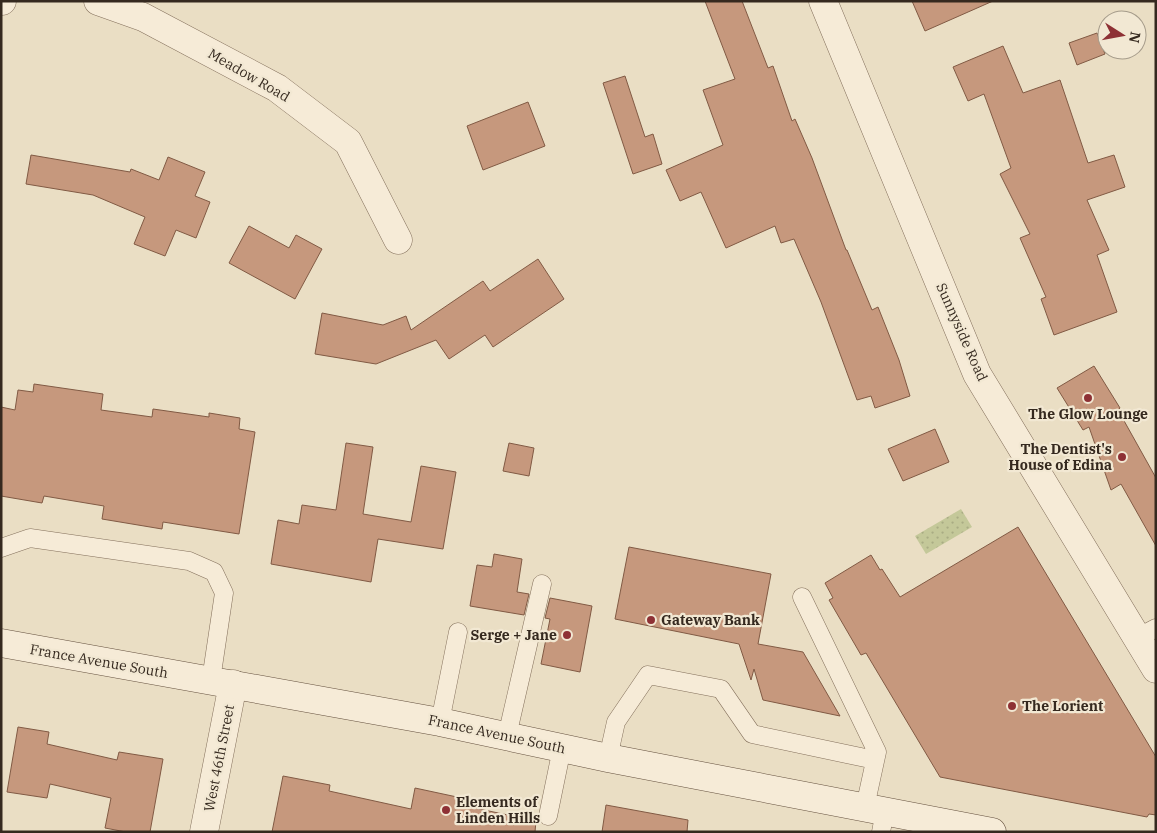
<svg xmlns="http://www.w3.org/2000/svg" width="1157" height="833" font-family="'IBM Plex Serif',serif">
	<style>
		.grass { fill: url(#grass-dots) }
		.building { fill: #c6987d; stroke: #815a44 }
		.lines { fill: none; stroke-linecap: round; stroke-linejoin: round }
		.lane-casing { stroke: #84705c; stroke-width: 19 }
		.street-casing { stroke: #84705c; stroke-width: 29 }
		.secondary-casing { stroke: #65513f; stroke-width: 29 }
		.lane { stroke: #f6ebd7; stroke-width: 18 }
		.street { stroke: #f6ebd7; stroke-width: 28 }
		.secondary { stroke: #f6ebd7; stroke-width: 28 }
		.poi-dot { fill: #8e3135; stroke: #f2e8d3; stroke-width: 2 }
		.labels { text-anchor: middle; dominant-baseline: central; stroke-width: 4.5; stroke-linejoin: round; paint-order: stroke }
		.street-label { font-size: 14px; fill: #35291f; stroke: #f2e8d3 }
		.poi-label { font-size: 14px; font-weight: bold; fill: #35291f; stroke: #f2e8d3; text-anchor: start }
	</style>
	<defs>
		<pattern id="grass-dots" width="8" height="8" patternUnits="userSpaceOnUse" patternTransform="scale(1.25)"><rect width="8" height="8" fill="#c4c899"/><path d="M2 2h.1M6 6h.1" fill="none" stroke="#a9ac83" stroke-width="1.8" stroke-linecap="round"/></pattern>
	</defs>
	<rect width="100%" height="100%" fill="#eadec4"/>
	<path class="grass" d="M 961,509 L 972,527 L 926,554 L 915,536 Z"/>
	<path class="building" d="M 705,1 L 742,1 L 768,68 L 773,66 L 792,121 L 795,119 L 812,158 L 846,250 L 847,250 L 872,310 L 878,307 L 899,360 L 910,396 L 875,408 L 871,396 L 857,400 L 821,302 L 794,239 L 781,243 L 775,226 L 726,248 L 701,192 L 680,201 L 666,170 L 723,145 L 703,90 L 735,79 Z
		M 912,1 L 993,1 L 925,31 Z
		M 1097,33 L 1105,54 L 1077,65 L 1069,43 Z
		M 1003,46 L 1023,93 L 1060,80 L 1088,163 L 1114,155 L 1125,187 L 1087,200 L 1109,250 L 1097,255 L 1117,312 L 1054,335 L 1041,299 L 1046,297 L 1020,238 L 1030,234 L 1000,174 L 1011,168 L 984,94 L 968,101 L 953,67 Z
		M 625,76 L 645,137 L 653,134 L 662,164 L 633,174 L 603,83 Z
		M 528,102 L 545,146 L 483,170 L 467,126 Z
		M 31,155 L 130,172 L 131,169 L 159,180 L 168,157 L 205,172 L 195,196 L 210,202 L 196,238 L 176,230 L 165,256 L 134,244 L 145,217 L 93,195 L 26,184 Z
		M 249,226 L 289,248 L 296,235 L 322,249 L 295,299 L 229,263 Z
		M 538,259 L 564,299 L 493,347 L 485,335 L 449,359 L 436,340 L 376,364 L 315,354 L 322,313 L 383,325 L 406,316 L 411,330 L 483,281 L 490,291 Z
		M 1094,366 L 1120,408 L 1118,410 L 1156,478 L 1156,546 L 1121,484 L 1111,490 L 1089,427 L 1083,430 L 1057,388 Z
		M 34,384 L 103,394 L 101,410 L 152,417 L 153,409 L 209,417 L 209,413 L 240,418 L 239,429 L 255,432 L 239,534 L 163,522 L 162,529 L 102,519 L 104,506 L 44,496 L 42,503 L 1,496 L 1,407 L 15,410 L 18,390 L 33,392 Z
		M 935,429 L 949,462 L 903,481 L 888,449 Z
		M 346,443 L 373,447 L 363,514 L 411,522 L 421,466 L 456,472 L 443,549 L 378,539 L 371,582 L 271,564 L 278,520 L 299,524 L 302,505 L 336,510 Z
		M 509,443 L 534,448 L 529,476 L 503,471 Z
		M 1018,527 L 1156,757 L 1156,815 L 1149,814 L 1147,817 L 940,777 L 866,653 L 861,655 L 829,600 L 833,598 L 825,583 L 871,555 L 880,570 L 882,569 L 900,597 Z
		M 629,547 L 771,574 L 758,644 L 803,652 L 840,716 L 763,700 L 754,669 L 751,680 L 739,644 L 615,619 Z
		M 494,554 L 522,559 L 517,592 L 529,594 L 524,615 L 470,606 L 477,565 L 492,567 Z
		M 550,598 L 592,606 L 580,672 L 541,664 L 550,619 L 545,618 Z
		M 18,727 L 49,732 L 47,744 L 117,760 L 119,752 L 163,759 L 150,832 L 126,832 L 105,828 L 111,798 L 50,784 L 47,798 L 7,792 Z
		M 283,776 L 330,785 L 329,791 L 411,809 L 415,788 L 471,800 L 470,807 L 536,821 L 535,832 L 272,832 Z
		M 606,805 L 688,820 L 687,832 L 602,832 Z"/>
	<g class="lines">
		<defs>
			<path id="lane" d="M 1,548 L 30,538 L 189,561 L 214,572 L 224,593 L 211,680
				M 802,597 L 877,752 L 865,807
				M 1137,638 L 1156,628
				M 440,722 L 458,632
				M 507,736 L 542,584
				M 608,758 L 616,722 L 648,675 L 721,689 L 752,734 L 875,760
				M 548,816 L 562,748
				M 881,832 L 885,811"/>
			<path id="street" d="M 1,1 L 2,1
				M 98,1 L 143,17 L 277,88 L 348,142 L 398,240
				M 823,1 L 977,374 L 1156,669
				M 204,832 L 233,684"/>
			<path id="secondary" d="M 1,643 L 440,722 L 608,758 L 992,832"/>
		</defs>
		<use href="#lane" class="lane-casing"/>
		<use href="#street" class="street-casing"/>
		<use href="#secondary" class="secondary-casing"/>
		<use href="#lane" class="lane"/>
		<use href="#street" class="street"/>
		<use href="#secondary" class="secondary"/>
	</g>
	<g class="poi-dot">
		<circle cx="1088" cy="398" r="5"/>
		<circle cx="1122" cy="457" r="5"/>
		<circle cx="651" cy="620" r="5"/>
		<circle cx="567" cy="635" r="5"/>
		<circle cx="1012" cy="706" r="5"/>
		<circle cx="446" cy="810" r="5"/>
	</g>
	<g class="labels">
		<g class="street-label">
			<text transform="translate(249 75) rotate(30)">Meadow Road</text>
			<text transform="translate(962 332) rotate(66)">Sunnyside Road</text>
			<text transform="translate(99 661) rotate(10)">France Avenue South</text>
			<text transform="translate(497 734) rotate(12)">France Avenue South</text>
			<text transform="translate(219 758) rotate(-79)">West 46th Street</text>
		</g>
		<g class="poi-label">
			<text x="1088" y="414" text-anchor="middle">The Glow Lounge</text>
			<text x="1112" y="449" text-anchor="end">The Dentist's<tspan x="1112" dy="16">House of Edina</tspan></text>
			<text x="661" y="620">Gateway Bank</text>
			<text x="557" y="635" text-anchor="end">Serge + Jane</text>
			<text x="1022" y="706">The Lorient</text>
			<text x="456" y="802">Elements of<tspan x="456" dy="16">Linden Hills</tspan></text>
		</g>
	</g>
	<rect width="1157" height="833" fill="none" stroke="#35291f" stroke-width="5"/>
	<g transform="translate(1122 35) rotate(101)"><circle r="24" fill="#f2e8d3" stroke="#a69c8b"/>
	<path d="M0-4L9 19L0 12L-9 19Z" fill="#8e3135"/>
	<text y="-8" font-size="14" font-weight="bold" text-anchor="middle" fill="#35291f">N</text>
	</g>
</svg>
